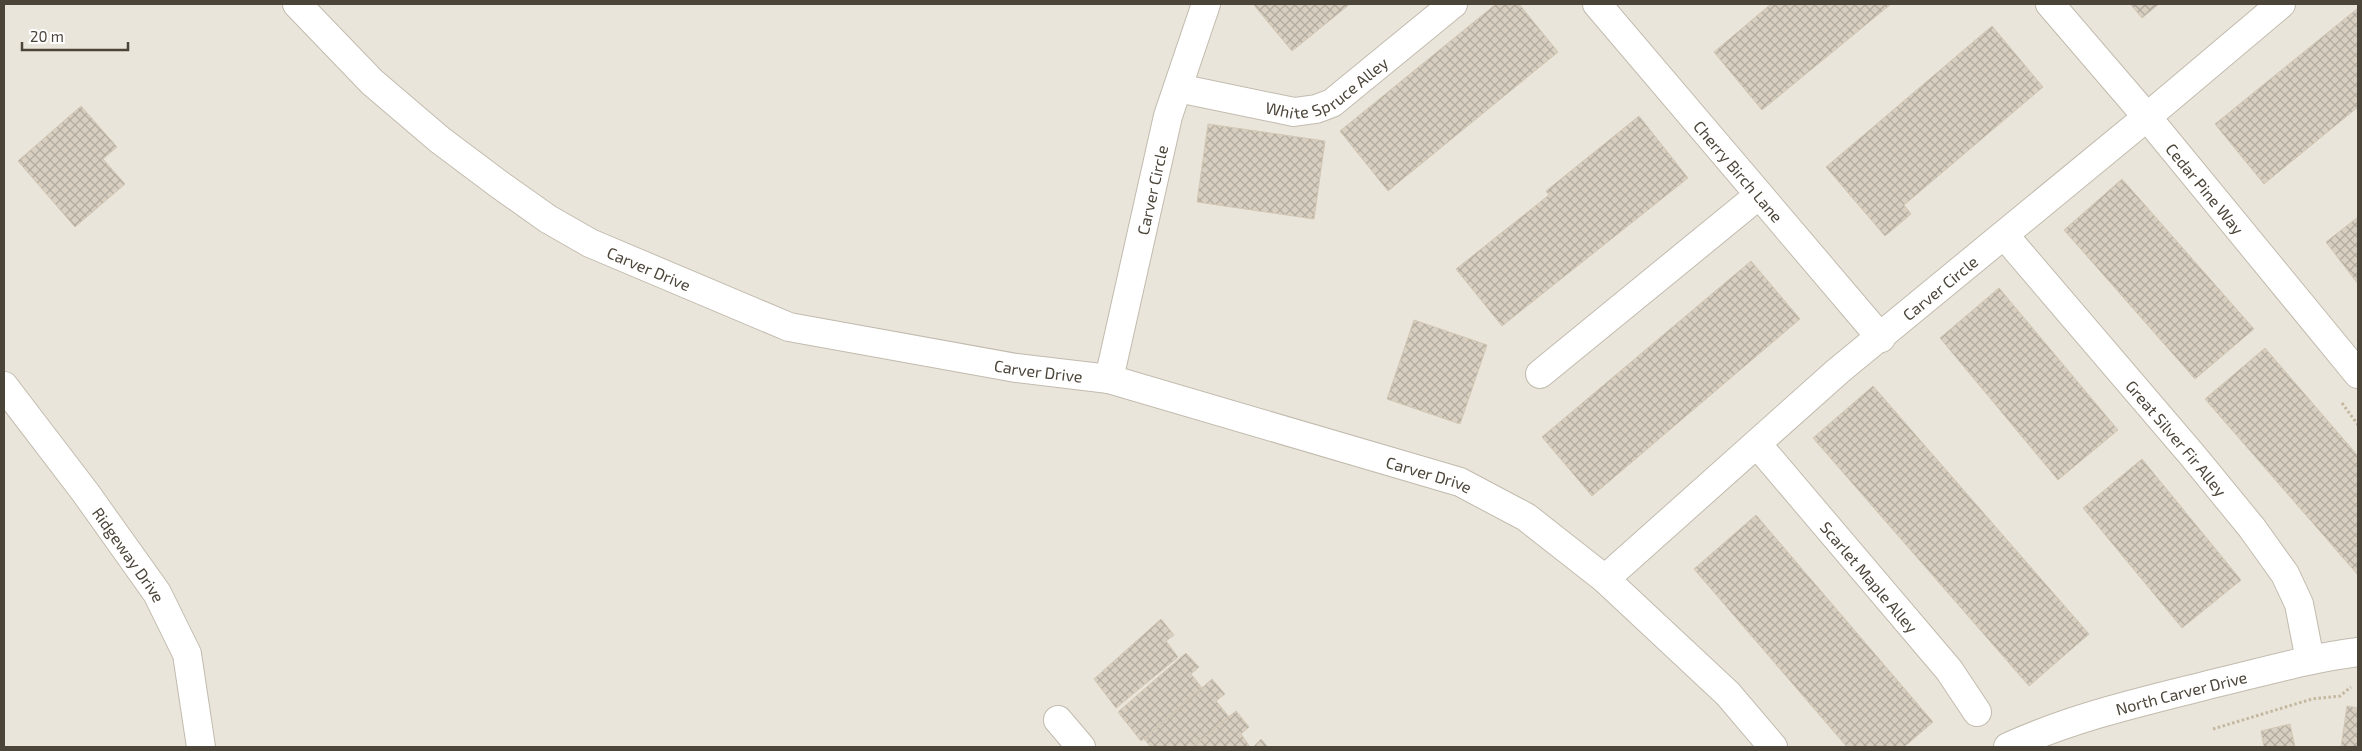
<svg xmlns="http://www.w3.org/2000/svg" width="2362" height="751" font-family="'Exo 2',sans-serif">
	<style>
		.residential { fill: #eae5da }
		.building { fill: url(#building-cross-hatch); stroke: #d3c7b4 }
		.lines { fill: none; stroke-linecap: round; stroke-linejoin: round }
		.minor-casing { stroke: #c2bbae; stroke-width: 30 }
		.path { stroke: #c4b79f; stroke-width: 3; stroke-dasharray: 2.5 2.5; stroke-linecap: butt }
		.minor { stroke: #fff; stroke-width: 28 }
		.labels { text-anchor: middle; dominant-baseline: central; stroke-width: 4; stroke-linejoin: round; paint-order: stroke }
		.street-label { font-size: 16px; fill: #4b4439; stroke: #fff }
	</style>
	<defs>
		<pattern id="building-cross-hatch" width="8" height="8" patternUnits="userSpaceOnUse" patternTransform="scale(1.25)"><rect width="8" height="8" fill="#d8cfc1"/><path d="M0 0l8 8M0 8l8-8" fill="none" stroke="#b1aa9e"/></pattern>
	</defs>
	<rect width="100%" height="100%" fill="#f6f3ec"/>
	<path class="residential" d="M 4,4 L 2358,4 L 2358,747 L 4,747 Z"/>
	<path class="building" d="M 1253,4 L 1350,4 L 1292,51 Z
		M 1496,4 L 1519,4 L 1558,52 L 1388,191 L 1340,131 Z
		M 1771,4 L 1891,4 L 1762,110 L 1714,52 Z
		M 2130,4 L 2159,4 L 2142,18 Z
		M 2358,8 L 2358,107 L 2264,184 L 2215,124 Z
		M 1992,26 L 2043,87 L 1904,205 L 1911,214 L 1885,236 L 1826,167 Z
		M 81,106 L 117,147 L 103,159 L 125,184 L 75,227 L 18,161 Z
		M 1639,116 L 1688,178 L 1502,326 L 1456,269 L 1549,195 L 1546,191 Z
		M 1208,124 L 1325,141 L 1314,219 L 1197,202 Z
		M 2122,179 L 2254,329 L 2195,379 L 2064,230 Z
		M 2358,217 L 2358,284 L 2326,242 Z
		M 1751,261 L 1800,319 L 1592,496 L 1542,437 Z
		M 1999,288 L 2118,430 L 2058,480 L 1940,338 Z
		M 1414,320 L 1487,345 L 1460,424 L 1387,399 Z
		M 2265,348 L 2358,456 L 2358,575 L 2205,399 Z
		M 1873,386 L 2089,634 L 2029,686 L 1813,438 Z
		M 2142,459 L 2241,580 L 2182,628 L 2083,508 Z
		M 1756,515 L 1933,722 L 1904,747 L 1847,747 L 1694,569 Z
		M 1161,619 L 1174,635 L 1166,641 L 1178,657 L 1116,708 L 1094,679 Z
		M 1186,653 L 1199,667 L 1191,674 L 1202,688 L 1141,741 L 1118,712 Z
		M 1212,679 L 1225,694 L 1216,701 L 1229,717 L 1192,747 L 1151,747 L 1144,739 Z
		M 2347,706 L 2358,708 L 2358,747 L 2341,747 Z
		M 1236,711 L 1249,727 L 1241,734 L 1250,747 L 1192,747 Z
		M 2290,724 L 2295,747 L 2264,747 L 2261,731 Z
		M 1261,739 L 1268,747 L 1253,747 Z"/>
	<g class="lines">
		<defs>
			<g id="minor">
				<path id="s1" d="M 297,4 L 372,82 L 440,140 L 500,185 L 548,219 L 590,243 L 789,327 L 1016,368 L 1109,379 L 1460,482 L 1526,517 L 1605,579 L 1728,694 L 1773,747"/>
				<path id="s2" d="M 1597,4 L 1881,338"/>
				<path id="s3" d="M 2050,4 L 2147,117 L 2358,374"/>
				<path id="s4" d="M 1178,88 L 1294,112 L 1316,109 L 1332,103 L 1453,4"/>
				<path id="s5" d="M 2005,236 L 2193,456 L 2252,528 L 2285,574 L 2299,604 L 2310,660"/>
				<path d="M 1540,374 L 1759,195"/>
				<path id="s6" d="M 1109,379 L 1168,116 L 1206,4"/>
				<path id="s7" d="M 4,386 L 85,492 L 157,593 L 187,654 L 201,747"/>
				<path id="s8" d="M 1757,444 L 1949,670 L 1977,712"/>
				<path id="s9" d="M 1605,579 L 1838,371 L 2147,117 L 2281,4"/>
				<path d="M 1058,720 L 1081,747"/>
				<path id="s10" d="M 2008,747 C 2076,716 2145,701 2216,683 C 2263,672 2310,658 2358,652"/>
			</g>
		</defs>
		<use href="#minor" class="minor-casing"/>
		<path class="path" d="M 2342,403 L 2358,425
			M 2213,729 L 2312,699 L 2340,696 L 2351,687"/>
		<use href="#minor" class="minor"/>
	</g>
	<g class="labels">
		<g class="street-label">
			<text stroke="none"><textPath href="#s4" startOffset="158">White Spruce Alley</textPath></text>
			<text stroke="none"><textPath href="#s2" startOffset="219">Cherry Birch Lane</textPath></text>
			<text stroke="none"><textPath href="#s3" startOffset="241">Cedar Pine Way</textPath></text>
			<text stroke="none"><textPath href="#s6" startOffset="194">Carver Circle</textPath></text>
			<text stroke="none"><textPath href="#s1" startOffset="444">Carver Drive</textPath></text>
			<text stroke="none"><textPath href="#s9" startOffset="444">Carver Circle</textPath></text>
			<text stroke="none"><textPath href="#s1" startOffset="849">Carver Drive</textPath></text>
			<text stroke="none"><textPath href="#s5" startOffset="265">Great Silver Fir Alley</textPath></text>
			<text stroke="none"><textPath href="#s1" startOffset="1254">Carver Drive</textPath></text>
			<text stroke="none"><textPath href="#s7" startOffset="210">Ridgeway Drive</textPath></text>
			<text stroke="none"><textPath href="#s8" startOffset="174">Scarlet Maple Alley</textPath></text>
			<text stroke="none"><textPath href="#s10" startOffset="182">North Carver Drive</textPath></text>
		</g>
	</g>
	<rect width="2362" height="751" fill="none" stroke="#4b4439" stroke-width="10"/>
	<path d="M22 42v8h106v-8" fill="none" stroke="#4b4439" stroke-width="2.5"/>
	<text x="30" y="42" font-size="15" fill="#4b4439" stroke="#ffffff" stroke-width="4" paint-order="stroke">20 m</text>
</svg>
